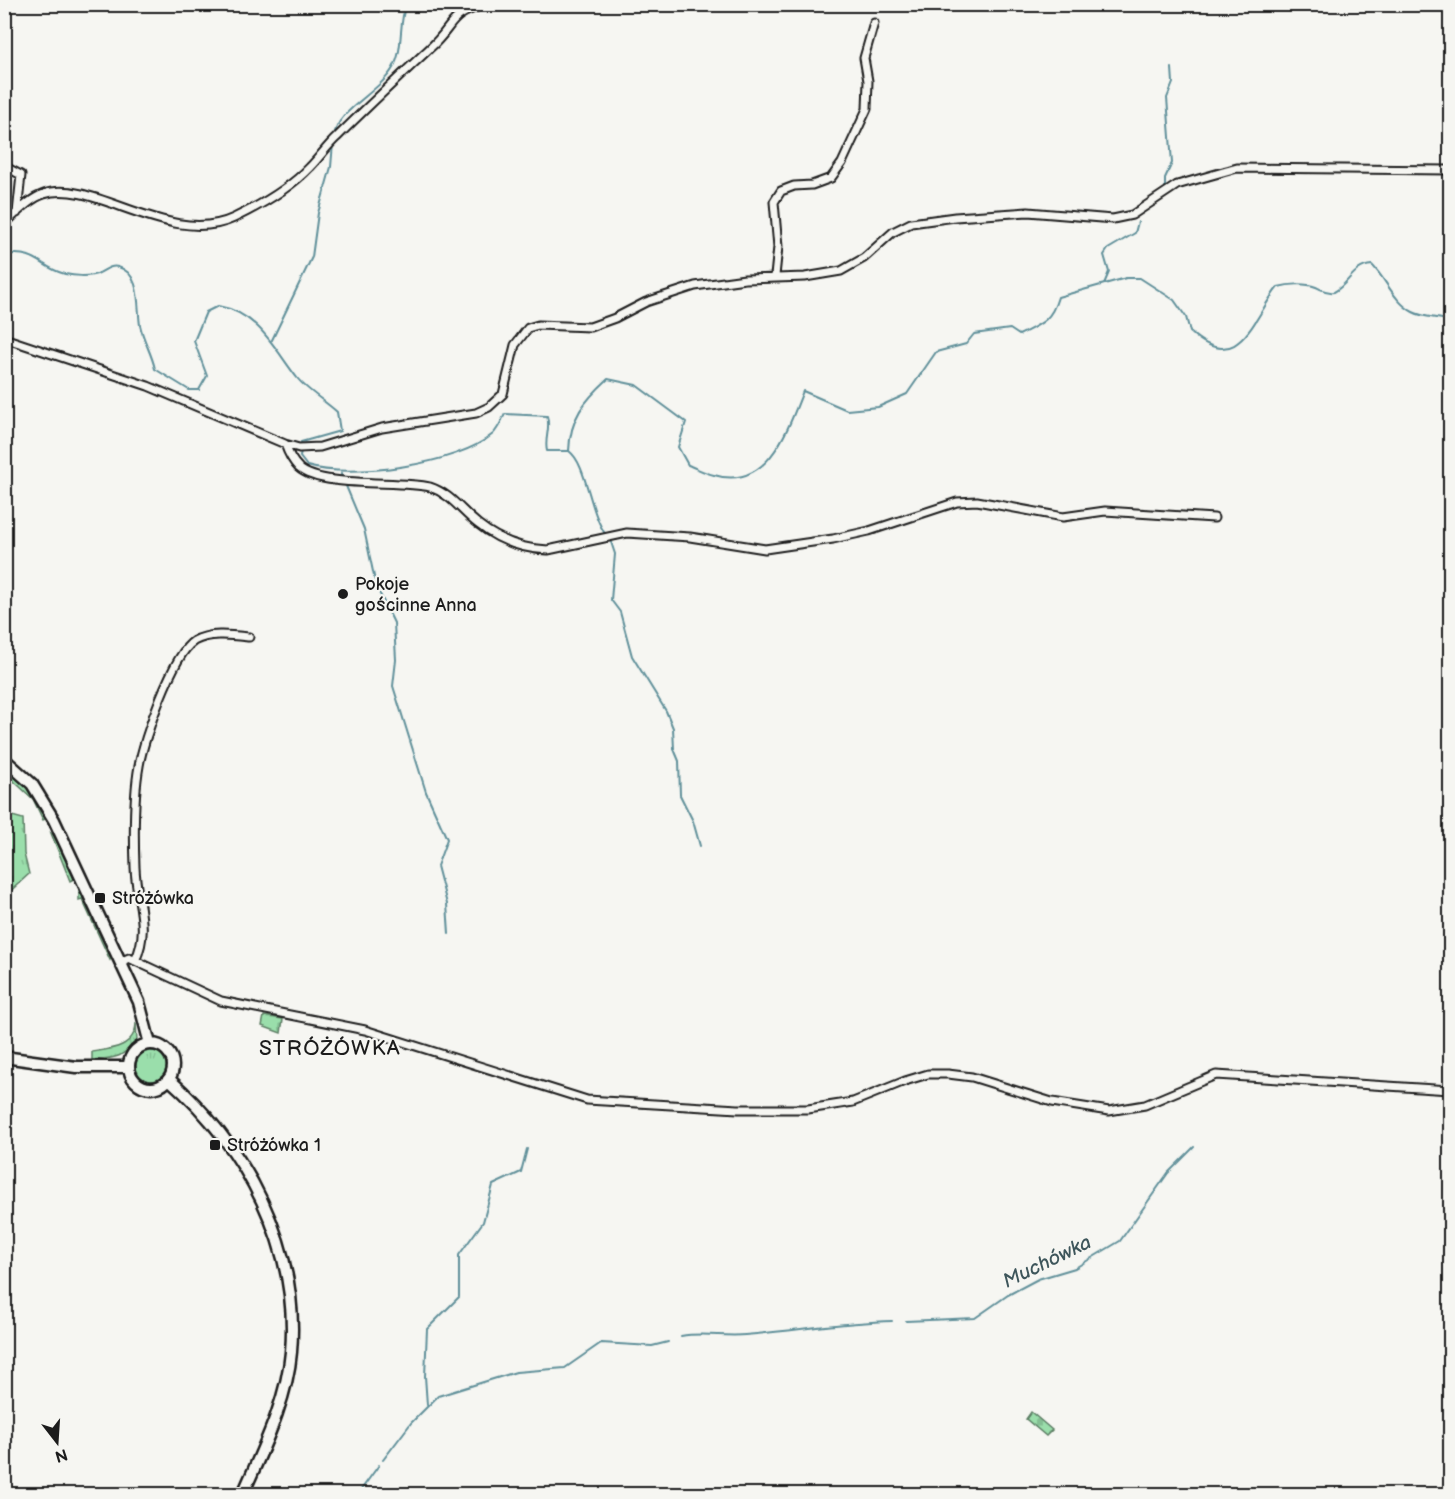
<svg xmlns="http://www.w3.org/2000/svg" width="1455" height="1499" font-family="'Balsamiq Sans',sans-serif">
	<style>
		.grass { fill: url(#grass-tufts); stroke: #5b7d64; stroke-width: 1.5 }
		.cemetery { fill: url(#cemetery-stones); stroke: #5b7d64; stroke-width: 1.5 }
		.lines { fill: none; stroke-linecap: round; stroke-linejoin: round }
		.stream { stroke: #61909a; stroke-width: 2 }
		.street-casing { stroke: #1c1c1c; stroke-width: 11 }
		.secondary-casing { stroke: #1c1c1c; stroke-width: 15 }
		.street { stroke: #f6f6f2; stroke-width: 7 }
		.secondary { stroke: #f6f6f2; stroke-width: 10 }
		.poi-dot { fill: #1c1c1c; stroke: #f6f6f2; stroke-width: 2 }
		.labels { text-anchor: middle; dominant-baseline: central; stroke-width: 4.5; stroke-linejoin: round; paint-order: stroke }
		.poi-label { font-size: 18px; fill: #1c1c1c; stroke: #f6f6f2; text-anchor: start }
		.water-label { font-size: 20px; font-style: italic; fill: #3e565b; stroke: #f6f6f2 }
		.quarter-label { font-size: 21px; letter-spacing: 1.5px; fill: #1c1c1c; stroke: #f6f6f2 }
	</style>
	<defs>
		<pattern id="grass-tufts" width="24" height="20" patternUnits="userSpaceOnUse" patternTransform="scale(1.5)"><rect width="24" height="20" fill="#9adeab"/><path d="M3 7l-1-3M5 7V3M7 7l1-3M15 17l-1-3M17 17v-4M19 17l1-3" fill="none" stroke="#84be93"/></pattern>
		<pattern id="cemetery-stones" width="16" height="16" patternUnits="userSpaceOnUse" patternTransform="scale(1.5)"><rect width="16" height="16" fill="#9adeab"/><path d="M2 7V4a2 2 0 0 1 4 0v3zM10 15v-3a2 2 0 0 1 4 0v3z" fill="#84be93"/></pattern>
	</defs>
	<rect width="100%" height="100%" fill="#f6f6f2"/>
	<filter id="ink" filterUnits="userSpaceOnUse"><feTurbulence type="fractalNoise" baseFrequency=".0167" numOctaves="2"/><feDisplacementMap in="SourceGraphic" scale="12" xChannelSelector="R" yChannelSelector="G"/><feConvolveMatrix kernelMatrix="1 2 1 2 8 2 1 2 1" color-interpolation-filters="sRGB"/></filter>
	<g filter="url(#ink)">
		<path class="grass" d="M 5,766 L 31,791 L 47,818 L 43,820 L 33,799 L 5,773 Z
			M 5,814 L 23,819 L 24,854 L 29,874 L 5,896 Z
			M 51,833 L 58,838 L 74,879 L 70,881 Z
			M 79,885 L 112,956 L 110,960 L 82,899 L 79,900 Z
			M 136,1023 L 137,1041 C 118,1060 118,1057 92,1060 L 92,1052 C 112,1049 135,1047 136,1023 Z
			M136 1066a15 15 0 1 1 30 0a15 15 0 1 1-30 0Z"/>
		<path class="cemetery" d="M 264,1016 L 283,1019 L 281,1033 L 262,1026 Z
			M 1031,1412 L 1052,1430 L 1046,1436 L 1026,1419 Z"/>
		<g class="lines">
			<path class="stream" d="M 334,137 C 336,110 379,93 393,68 C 404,49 398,25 406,4
				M 1165,187 L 1165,178 L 1172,163 L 1167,98 L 1173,83 L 1172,68
				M 4,255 C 39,250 38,267 65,274 C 74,276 88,277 97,274 C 105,271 109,265 118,267 C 142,273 137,308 140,325 C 143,340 152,354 155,369 L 189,390 L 199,390 L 207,376 L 194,341 L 206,312 L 218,306 C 259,313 275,350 298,379 C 307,390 326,402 337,412 L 340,431 L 301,442 L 301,445
				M 1104,284 L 1109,272 L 1104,255 L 1108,249 L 1135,233 L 1138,222
				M 272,340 L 312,257 L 318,213 L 331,167 L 333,143
				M 301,451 L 300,457 L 307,466 C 351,479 457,465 493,434 C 498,429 502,420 505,414 L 547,416 C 551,429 544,438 547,451 L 569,451 C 570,418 584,401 608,379 L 636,385 L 686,422 L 678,447 L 688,465 C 696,468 705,473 714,475 C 768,491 788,429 803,391 L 847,410 L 878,407 L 907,394 L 936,352 L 966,344 L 974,334 L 1010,329 L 1019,335 C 1041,324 1051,321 1058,297 L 1126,278 L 1140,278 L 1174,300 L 1186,317 L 1190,332 C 1240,377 1253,317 1278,287 C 1289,284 1305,283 1316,287 C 1323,290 1326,293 1334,292 C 1349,284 1353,266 1372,265 C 1386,279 1394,302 1413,312 C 1424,318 1439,317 1450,321
				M 569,451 C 587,464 589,512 606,535
				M 341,474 L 364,529 L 376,586 L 394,623 L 396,660 L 393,686 L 426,792 L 447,839 L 437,866 L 447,904 L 449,934
				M 610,539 L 615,554 L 611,600 L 620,612 L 632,656 L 666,711 L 673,728 L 674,749 L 679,761 L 680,795 L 693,821 L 700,846
				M 906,1321 L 975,1318 L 1008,1295 L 1038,1279 L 1075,1268 L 1120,1241 L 1168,1173 L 1194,1147
				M 681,1336 C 703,1332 724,1337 745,1335 C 795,1331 842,1322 892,1321
				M 427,1405 L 425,1376 L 427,1329 L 459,1297 L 459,1255 L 483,1222 L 493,1185 L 521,1172 L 527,1149
				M 383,1460 L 411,1423 L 438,1396 L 516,1372 L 565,1368 L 601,1343 L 652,1346 L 668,1342
				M 358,1494 L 379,1465"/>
			<defs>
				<path id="street" d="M 4,166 L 21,175 L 17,213
					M 4,224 C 16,214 29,199 44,194 C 92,177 170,248 234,218 C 259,206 290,188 310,167 C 319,158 327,146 337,137 C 367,107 398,78 429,49 C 457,24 446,15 488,4
					M 775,276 L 778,247 L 774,202 L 781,191 L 794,186 L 812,185 L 831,178 L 842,163 L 867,109 L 868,81 L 864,58 L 874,23
					M 4,338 L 148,386 L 285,444 L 299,448 L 320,447 L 382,428 L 476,413 L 489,407 L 503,394 L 515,345 L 528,328 L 538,325 L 590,327 L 615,318 L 646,302 L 695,286 L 745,279 L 805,277 L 841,271 L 864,258 L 893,232 L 911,223 L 955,217 L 1028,212 L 1113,219 L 1132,215 L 1177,185 L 1237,168 L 1450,170
					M 285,444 C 288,453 292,461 299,468 C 321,488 398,480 430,487 C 451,494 461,511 478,524 C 498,540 522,549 548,550 L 627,533 L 690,537 L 765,549 L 833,539 L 869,531 L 957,502 L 977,501 L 1063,517 L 1105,511 L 1214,518
					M 135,961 C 151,927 136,903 135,867 C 134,839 134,793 139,766 C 143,740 173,654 194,641 C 210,632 231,635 249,637
					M 120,962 L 129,958 L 221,1001 L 365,1030 L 587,1100 L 738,1109 L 808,1109 L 853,1102 L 905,1081 L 928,1074 L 948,1074 L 972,1077 L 1052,1102 L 1109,1111 L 1145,1105 L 1216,1075 L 1450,1090"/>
				<path id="secondary" d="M 4,759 L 32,784 L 54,820 L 139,1002 L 150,1044
					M129 1066a22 22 0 1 1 44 0a22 22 0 1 1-44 0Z
					M 4,1057 L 76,1067 L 128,1067
					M 169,1079 C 246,1147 300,1247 291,1352 C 287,1401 262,1450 243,1494"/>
			</defs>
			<use href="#street" class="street-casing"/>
			<use href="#secondary" class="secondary-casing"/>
			<use href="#street" class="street"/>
			<use href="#secondary" class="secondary"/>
		</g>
	</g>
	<g class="poi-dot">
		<circle cx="343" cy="594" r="6"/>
		<rect x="94" y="892" width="12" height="12" rx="3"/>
		<rect x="209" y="1139" width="12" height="12" rx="3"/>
	</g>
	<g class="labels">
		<g class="poi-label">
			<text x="355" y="584">Pokoje<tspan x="355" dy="21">gościnne Anna</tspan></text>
			<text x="112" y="898">Stróżówka</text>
			<text x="227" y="1145">Stróżówka 1</text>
		</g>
		<g class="water-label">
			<text transform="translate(1047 1262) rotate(-26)">Muchówka</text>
		</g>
		<g class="quarter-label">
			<text x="330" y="1048">STRÓŻÓWKA</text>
		</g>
	</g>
	<rect width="1455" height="1499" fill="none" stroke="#f6f6f2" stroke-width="24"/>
	<rect x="12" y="12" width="1431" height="1475" fill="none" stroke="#1c1c1c" stroke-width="2" filter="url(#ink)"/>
	<g transform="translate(57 1442) rotate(163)" stroke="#f6f6f2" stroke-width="4.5" paint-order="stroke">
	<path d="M0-4.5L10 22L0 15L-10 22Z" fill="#1c1c1c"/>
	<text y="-9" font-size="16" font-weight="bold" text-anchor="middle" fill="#1c1c1c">N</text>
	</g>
</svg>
